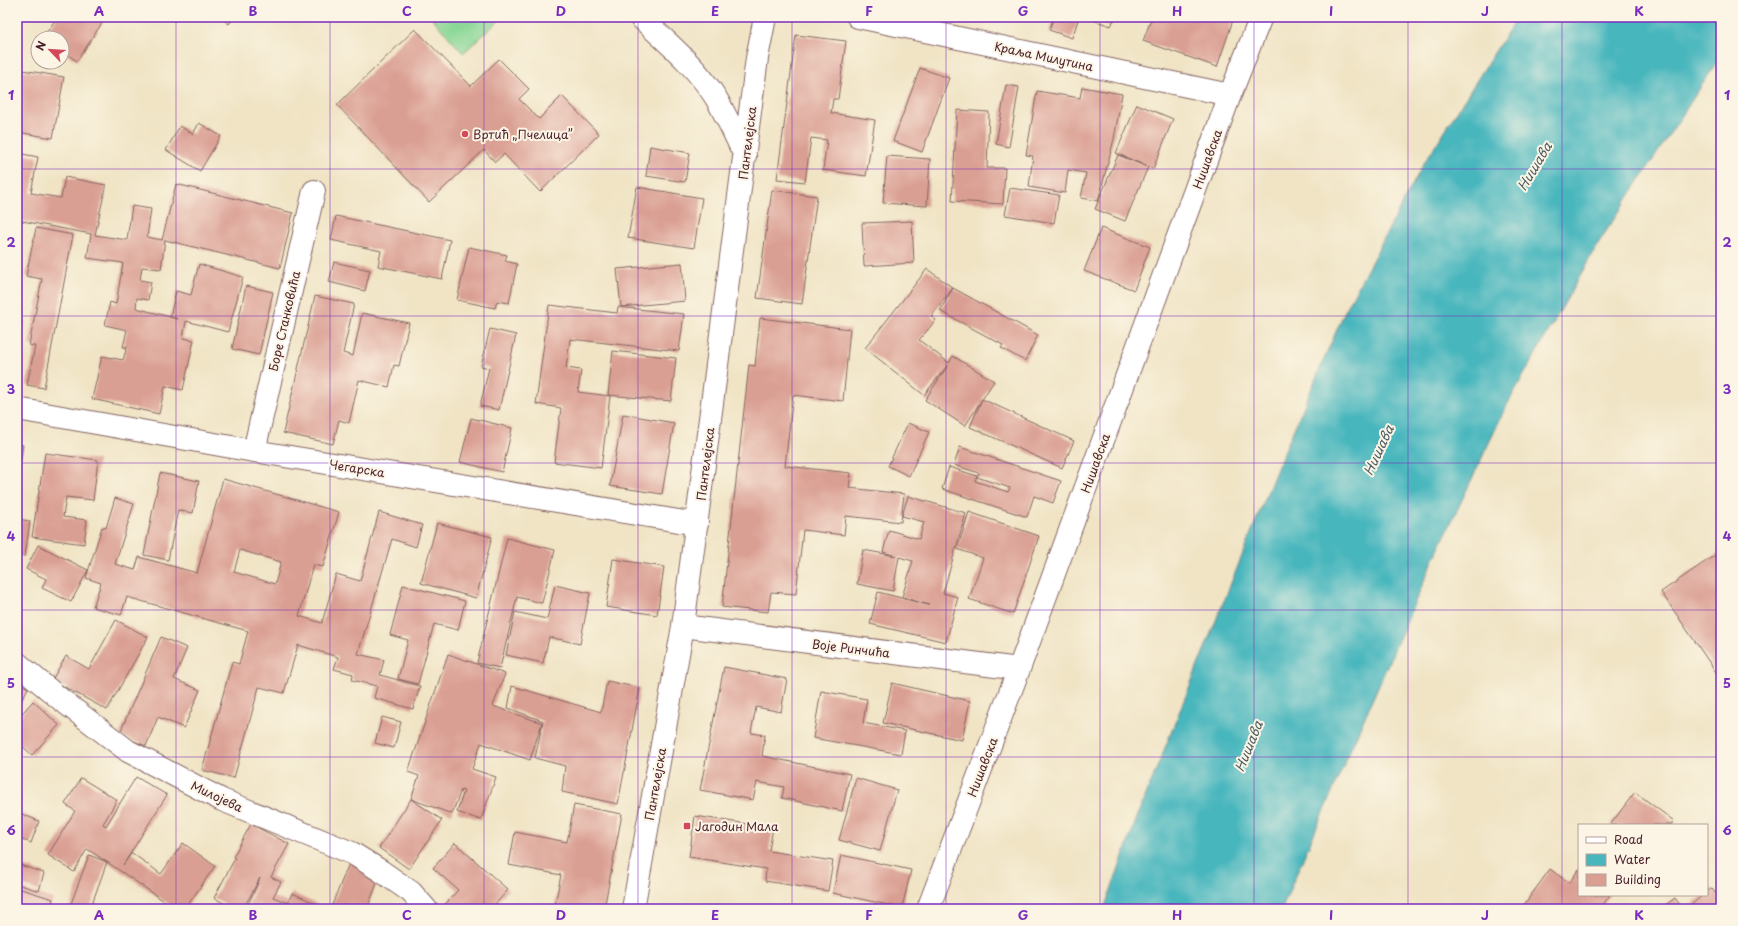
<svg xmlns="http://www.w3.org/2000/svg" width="1738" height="926" font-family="'Playpen Sans',sans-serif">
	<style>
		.green { fill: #89d795; stroke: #6a7b60 }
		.water { fill: #47b6bd; stroke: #486a74 }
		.building { fill: #da9f93; fill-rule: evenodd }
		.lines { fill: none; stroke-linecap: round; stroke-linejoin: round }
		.minor-casing { stroke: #846461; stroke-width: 24 }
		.major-casing { stroke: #846461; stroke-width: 24 }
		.minor { stroke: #fff; stroke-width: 22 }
		.major { stroke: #fff; stroke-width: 22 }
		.grid { fill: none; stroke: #7b2cbf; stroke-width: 1; stroke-opacity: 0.55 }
		.poi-dot { fill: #d1495b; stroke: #fcf5e5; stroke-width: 1.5 }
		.labels { text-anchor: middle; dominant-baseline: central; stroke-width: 4; stroke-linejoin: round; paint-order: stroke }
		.street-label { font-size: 12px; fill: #4a1f2b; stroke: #fcf5e5 }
		.poi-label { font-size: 12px; fill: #4a1f2b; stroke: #fcf5e5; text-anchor: start }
		.water-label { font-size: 13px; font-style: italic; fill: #495b65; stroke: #fcf5e5 }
		.neatline { fill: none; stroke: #7b2cbf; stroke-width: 1.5 }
		.grid-label { font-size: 13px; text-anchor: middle; font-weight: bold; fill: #7b2cbf }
	</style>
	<rect width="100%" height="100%" fill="#fcf5e5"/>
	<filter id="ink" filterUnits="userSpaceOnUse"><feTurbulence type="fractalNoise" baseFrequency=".025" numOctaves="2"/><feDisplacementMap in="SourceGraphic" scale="8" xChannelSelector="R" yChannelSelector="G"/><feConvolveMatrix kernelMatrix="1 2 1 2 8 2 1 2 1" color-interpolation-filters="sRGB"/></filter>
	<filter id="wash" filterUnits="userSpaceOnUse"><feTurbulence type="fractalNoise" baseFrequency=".012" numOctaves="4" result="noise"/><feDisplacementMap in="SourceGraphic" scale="16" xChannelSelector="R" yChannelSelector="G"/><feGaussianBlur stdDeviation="0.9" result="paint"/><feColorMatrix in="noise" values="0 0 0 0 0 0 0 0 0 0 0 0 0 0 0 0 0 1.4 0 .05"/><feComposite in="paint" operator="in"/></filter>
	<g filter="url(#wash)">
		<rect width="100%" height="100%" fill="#f0e4c5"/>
		<path class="green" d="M 431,17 L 503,17 L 463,53 Z"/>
		<path class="water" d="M 1517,17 L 1721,17 L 1721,56 L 1599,242 L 1507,405 L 1432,563 L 1292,884 L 1282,909 L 1104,909 L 1138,815 L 1278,466 L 1344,313 L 1423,165 Z"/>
		<g id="blocks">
			<path class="building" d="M 57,17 L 106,17 L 77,61 L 62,51 L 62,38 L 43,38 Z
				M 220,17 L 234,17 L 229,24 Z
				M 1054,17 L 1079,17 L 1072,38 L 1049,30 Z
				M 1084,17 L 1115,17 L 1111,26 Z
				M 1152,17 L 1224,17 L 1233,20 L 1217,67 L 1143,41 Z
				M 415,29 L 471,86 L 499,59 L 529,89 L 519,99 L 539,119 L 562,96 L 599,134 L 540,192 L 504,154 L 495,162 L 484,150 L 429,202 L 337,105 Z
				M 796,35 L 846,41 L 838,99 L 833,99 L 831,113 L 875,120 L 866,176 L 823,170 L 827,140 L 811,138 L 805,182 L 777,179 Z
				M 920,68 L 949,78 L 922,152 L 893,141 Z
				M 17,69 L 64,77 L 53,138 L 17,132 Z
				M 1006,85 L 1019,87 L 1009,147 L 996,144 Z
				M 1082,87 L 1122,94 L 1114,139 L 1098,201 L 1081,198 L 1086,173 L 1068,170 L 1065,193 L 1029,187 L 1033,156 L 1026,155 L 1037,91 L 1080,98 Z
				M 1137,104 L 1173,119 L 1153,169 L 1116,153 Z
				M 957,110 L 989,112 L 987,168 L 1005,168 L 1003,204 L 952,201 Z
				M 199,123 L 221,136 L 200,171 L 166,150 L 180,126 L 193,134 Z
				M 650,146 L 690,153 L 685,182 L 646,176 Z
				M 17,153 L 38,157 L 31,193 L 61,198 L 65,177 L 106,185 L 95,235 L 127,240 L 132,206 L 151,209 L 147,237 L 162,240 L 176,184 L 293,213 L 280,268 L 165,240 L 161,269 L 142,267 L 140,280 L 151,282 L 148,300 L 137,298 L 136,308 L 178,319 L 170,317 L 176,291 L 191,295 L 199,264 L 243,277 L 228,332 L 186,321 L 183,338 L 194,340 L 183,390 L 165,386 L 159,414 L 92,399 L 102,356 L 123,360 L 127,347 L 123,347 L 127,330 L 105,325 L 110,302 L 116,304 L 123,263 L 87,258 L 91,234 L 17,220 Z
				M 1118,155 L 1148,167 L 1125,221 L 1095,209 Z
				M 887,156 L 930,159 L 927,206 L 883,203 Z
				M 637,187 L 702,198 L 694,248 L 628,238 Z
				M 1010,188 L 1059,195 L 1054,223 L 1005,215 Z
				M 772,190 L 817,196 L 802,304 L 757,298 Z
				M 336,216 L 450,240 L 442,279 L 378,266 L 381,251 L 331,240 Z
				M 912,221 L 914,263 L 864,266 L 862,223 Z
				M 36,228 L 73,235 L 44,388 L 27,385 L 35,346 L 29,345 L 42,279 L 26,276 Z
				M 1101,228 L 1150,247 L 1134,290 L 1084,271 Z
				M 469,247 L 507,255 L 505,261 L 517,264 L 509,303 L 497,301 L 495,308 L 457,300 Z
				M 334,262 L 370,270 L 365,291 L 329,282 Z
				M 682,263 L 685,301 L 621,307 L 617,269 Z
				M 927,269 L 953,288 L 931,316 L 936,320 L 919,340 L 949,363 L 953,356 L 994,381 L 965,426 L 925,400 L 948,365 L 924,395 L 865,348 Z
				M 246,286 L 273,292 L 259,355 L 232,349 Z
				M 953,288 L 1038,335 L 1025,361 L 1001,348 L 1003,345 L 940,311 Z
				M 315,296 L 354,304 L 343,353 L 353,356 L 362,313 L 409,323 L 399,366 L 394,365 L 389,387 L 359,380 L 349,423 L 339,420 L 333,444 L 283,433 Z
				M 549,305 L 617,313 L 618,307 L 684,314 L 679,351 L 570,339 L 566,368 L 581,370 L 578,392 L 610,396 L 601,468 L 554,462 L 561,408 L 536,404 Z
				M 760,318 L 850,329 L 843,401 L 793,395 L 785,466 L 851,473 L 849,488 L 904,494 L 901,522 L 846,516 L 844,535 L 803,530 L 796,594 L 771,592 L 768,612 L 722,607 L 749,365 L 755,366 Z
				M 17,321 L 22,322 L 18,341 L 17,341 Z
				M 490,329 L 516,335 L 499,410 L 480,406 L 489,368 L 481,366 Z
				M 613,351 L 676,358 L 671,401 L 608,395 Z
				M 982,399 L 1074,441 L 1062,468 L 970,427 Z
				M 623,414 L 674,423 L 662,494 L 610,486 Z
				M 471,418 L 512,428 L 502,472 L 460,462 Z
				M 908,423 L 929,432 L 909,476 L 888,466 Z
				M 17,444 L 23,445 L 18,479 L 17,478 Z
				M 960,447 L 1061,481 L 1053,503 L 1034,496 L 1027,517 L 942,489 L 949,467 L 977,476 L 975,481 L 1008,492 L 1010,488 L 977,477 L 979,473 L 954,465 Z
				M 45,453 L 98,460 L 93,500 L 66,497 L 63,517 L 87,520 L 84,544 L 32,537 Z
				M 160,473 L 199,481 L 193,513 L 178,510 L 168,560 L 144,555 Z
				M 223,479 L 339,512 L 323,567 L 313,565 L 299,616 L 322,623 L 336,574 L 360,581 L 379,512 L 422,525 L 416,547 L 392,539 L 358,654 L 384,660 L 380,675 L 420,686 L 413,709 L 374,698 L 377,686 L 352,680 L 353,674 L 334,669 L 338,657 L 298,645 L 284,693 L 259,687 L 234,778 L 202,770 L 232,662 L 239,664 L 248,631 L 127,597 L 121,615 L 93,607 L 101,583 L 86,578 L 102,527 L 106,528 L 115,498 L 134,504 L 115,564 L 135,570 L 139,557 L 197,573 ZM 240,550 L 281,562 L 275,584 L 234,572 Z
				M 908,496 L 966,513 L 943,593 L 958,597 L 946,642 L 870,624 L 878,592 L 929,605 L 902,597 L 913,561 L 899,557 L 893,591 L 857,584 L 863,550 L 896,556 L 883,552 L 889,530 L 919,539 L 924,522 L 902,516 Z
				M 969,512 L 1039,536 L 1013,614 L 969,599 L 983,558 L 957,549 Z
				M 17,519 L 30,521 L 25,556 L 17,555 Z
				M 437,523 L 492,537 L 476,598 L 421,583 Z
				M 507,538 L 555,550 L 542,603 L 517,597 L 500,668 L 477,663 Z
				M 38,545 L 88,570 L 71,602 L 42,588 L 46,579 L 26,569 Z
				M 1721,551 L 1721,673 L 1718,675 L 1661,592 Z
				M 613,559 L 664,567 L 657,615 L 606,607 Z
				M 403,585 L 465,601 L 458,630 L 434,624 L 418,684 L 398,679 L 408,640 L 390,635 Z
				M 555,585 L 590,593 L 580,644 L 549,637 L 543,663 L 506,655 L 515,612 L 547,619 Z
				M 116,620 L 148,637 L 107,710 L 52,680 L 66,656 L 89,669 Z
				M 161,637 L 187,648 L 174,679 L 200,690 L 184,728 L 158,717 L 146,746 L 119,735 Z
				M 448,654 L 505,674 L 493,706 L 542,723 L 530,760 L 481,743 L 472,769 L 496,777 L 481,820 L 457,812 L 464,791 L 461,790 L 452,814 L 411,799 L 442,820 L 409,869 L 379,848 L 411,799 L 419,776 L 408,772 Z
				M 724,667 L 787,679 L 781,712 L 756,707 L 751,733 L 765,735 L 762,756 L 850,774 L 842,811 L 782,798 L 784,787 L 757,782 L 753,800 L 700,790 Z
				M 607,681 L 640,688 L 618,804 L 562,792 L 565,766 L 535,758 L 543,721 L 508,708 L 512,686 L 601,712 Z
				M 17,682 L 28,688 L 17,709 Z
				M 892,683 L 970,701 L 962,740 L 883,723 Z
				M 821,691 L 867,699 L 863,723 L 905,731 L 901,754 L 813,738 Z
				M 33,701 L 59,725 L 32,755 L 17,741 L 17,719 Z
				M 382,717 L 401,722 L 394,748 L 375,743 Z
				M 136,777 L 167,795 L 123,865 L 132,853 L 161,874 L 183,843 L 215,866 L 185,909 L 176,909 L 107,862 L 90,909 L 69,909 L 89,855 L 107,862 L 87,849 L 74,872 L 48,855 L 75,811 L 65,804 L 81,778 L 117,800 L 103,824 L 106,826 Z
				M 856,778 L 897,790 L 880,851 L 839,840 Z
				M 1635,792 L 1674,821 L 1671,825 L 1610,825 Z
				M 574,805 L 622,814 L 604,909 L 554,909 L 561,875 L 509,865 L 515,832 L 567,842 Z
				M 17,812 L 39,821 L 31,843 L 17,837 Z
				M 695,816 L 773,828 L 769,851 L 833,861 L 828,891 L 765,881 L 766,869 L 689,857 Z
				M 251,824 L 289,844 L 271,877 L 281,882 L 273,897 L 288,903 L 292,893 L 317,904 L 315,909 L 246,909 L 260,878 L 243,909 L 235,909 L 214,898 L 235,858 L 233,857 Z
				M 455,843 L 508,890 L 491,909 L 441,909 L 458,890 L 433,868 Z
				M 841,855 L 911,870 L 902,908 L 833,893 Z
				M 350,861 L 381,873 L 367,909 L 344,909 L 332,905 Z
				M 17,864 L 44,873 L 39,891 L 17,884 Z
				M 1550,869 L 1569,883 L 1579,869 L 1579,895 L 1610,895 L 1600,909 L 1521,909 Z
				M 18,888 L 53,899 L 50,909 L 17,909 Z
				M 1712,888 L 1721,899 L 1721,909 L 1686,909 L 1703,895 L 1707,895 L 1707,892 Z
				M 1675,898 L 1683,909 L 1660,909 Z"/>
		</g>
	</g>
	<g filter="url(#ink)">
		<use href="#blocks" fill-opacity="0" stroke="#846461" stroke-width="1"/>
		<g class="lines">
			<defs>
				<path id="minor" d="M 858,17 L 1230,95
					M 17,409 L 254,451 L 697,524
					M 254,451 L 314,191
					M 683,626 L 1019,669
					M 17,663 L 59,698 L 128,751 L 222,800 L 352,853 L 381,871 L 411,892 L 426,909
					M 928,909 L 1019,669 L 1230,95 L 1261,17"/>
				<path id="major" d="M 640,17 C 667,42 696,66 716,98 C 727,117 736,137 745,156
					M 633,909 L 683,626 L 757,58 L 765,17"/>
			</defs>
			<use href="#minor" class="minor-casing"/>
			<use href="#major" class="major-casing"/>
			<use href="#minor" class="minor"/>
			<use href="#major" class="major"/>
		</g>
	</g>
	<path class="grid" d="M 176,17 L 176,909M 330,17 L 330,909M 484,17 L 484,909M 638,17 L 638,909M 792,17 L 792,909M 946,17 L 946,909M 1100,17 L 1100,909M 1254,17 L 1254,909M 1408,17 L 1408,909M 1562,17 L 1562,909M 17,169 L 1721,169M 17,316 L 1721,316M 17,463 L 1721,463M 17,610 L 1721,610M 17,757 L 1721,757"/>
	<g class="poi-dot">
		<circle cx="465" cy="134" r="4"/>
		<rect x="683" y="822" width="8" height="8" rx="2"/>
	</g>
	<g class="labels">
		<g class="street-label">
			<text transform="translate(1044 56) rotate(12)">Краља Милутина</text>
			<text transform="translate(747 143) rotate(-83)">Пантелејска</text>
			<text transform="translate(1207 159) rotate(-70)">Нишавска</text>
			<text transform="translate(284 321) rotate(-77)">Боре Станковића</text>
			<text transform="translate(1095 463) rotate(-70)">Нишавска</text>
			<text transform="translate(705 464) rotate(-83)">Пантелејска</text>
			<text transform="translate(357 468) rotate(9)">Чегарска</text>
			<text transform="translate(851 648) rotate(7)">Воје Ринчића</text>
			<text transform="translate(982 767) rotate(-69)">Нишавска</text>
			<text transform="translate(655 784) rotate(-80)">Пантелејска</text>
			<text transform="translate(217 796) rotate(25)">Милојева</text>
		</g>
		<g class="poi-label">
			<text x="473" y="134">Вртић „Пчелица”</text>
			<text x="695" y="826">Јагодин Мала</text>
		</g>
		<g class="water-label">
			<text transform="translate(1534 166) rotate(-59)">Нишава</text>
			<text transform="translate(1378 450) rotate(-65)">Нишава</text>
			<text transform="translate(1248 746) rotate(-68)">Нишава</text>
		</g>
	</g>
	<rect width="1738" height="926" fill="none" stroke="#fcf5e5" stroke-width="44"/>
	<rect x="1578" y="824" width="130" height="72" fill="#fcf5e5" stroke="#b59f9b"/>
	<rect x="1586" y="837" width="20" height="6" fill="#ffffff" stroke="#b59f9b"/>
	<text x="1614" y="844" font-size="12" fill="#4a1f2b">Road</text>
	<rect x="1586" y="854" width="20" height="12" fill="#47b6bd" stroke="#b59f9b"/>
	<text x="1614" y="864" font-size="12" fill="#4a1f2b">Water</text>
	<rect x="1586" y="874" width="20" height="12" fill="#da9f93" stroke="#b59f9b"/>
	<text x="1614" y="884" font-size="12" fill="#4a1f2b">Building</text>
	<g transform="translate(50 50) rotate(295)"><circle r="19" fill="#fcf5e5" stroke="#b59f9b"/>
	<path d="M0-3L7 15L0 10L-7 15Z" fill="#d1495b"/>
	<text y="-6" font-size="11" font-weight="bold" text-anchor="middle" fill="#4a1f2b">N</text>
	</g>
	<rect x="22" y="22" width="1694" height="882" class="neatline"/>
	<g class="grid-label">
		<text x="99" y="16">A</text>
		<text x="253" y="16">B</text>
		<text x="407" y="16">C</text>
		<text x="561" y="16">D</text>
		<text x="715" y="16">E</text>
		<text x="869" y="16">F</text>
		<text x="1023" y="16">G</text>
		<text x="1177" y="16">H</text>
		<text x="1331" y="16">I</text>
		<text x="1485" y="16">J</text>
		<text x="1639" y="16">K</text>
		<text x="11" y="100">1</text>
		<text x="1727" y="100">1</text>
		<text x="11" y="247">2</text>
		<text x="1727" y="247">2</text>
		<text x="11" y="394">3</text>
		<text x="1727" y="394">3</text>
		<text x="11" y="541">4</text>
		<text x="1727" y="541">4</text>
		<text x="11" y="688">5</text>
		<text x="1727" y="688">5</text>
		<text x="11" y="835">6</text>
		<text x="1727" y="835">6</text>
		<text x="99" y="920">A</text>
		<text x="253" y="920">B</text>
		<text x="407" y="920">C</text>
		<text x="561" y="920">D</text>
		<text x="715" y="920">E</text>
		<text x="869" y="920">F</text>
		<text x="1023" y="920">G</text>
		<text x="1177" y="920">H</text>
		<text x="1331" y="920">I</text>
		<text x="1485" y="920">J</text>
		<text x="1639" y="920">K</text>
	</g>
</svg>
